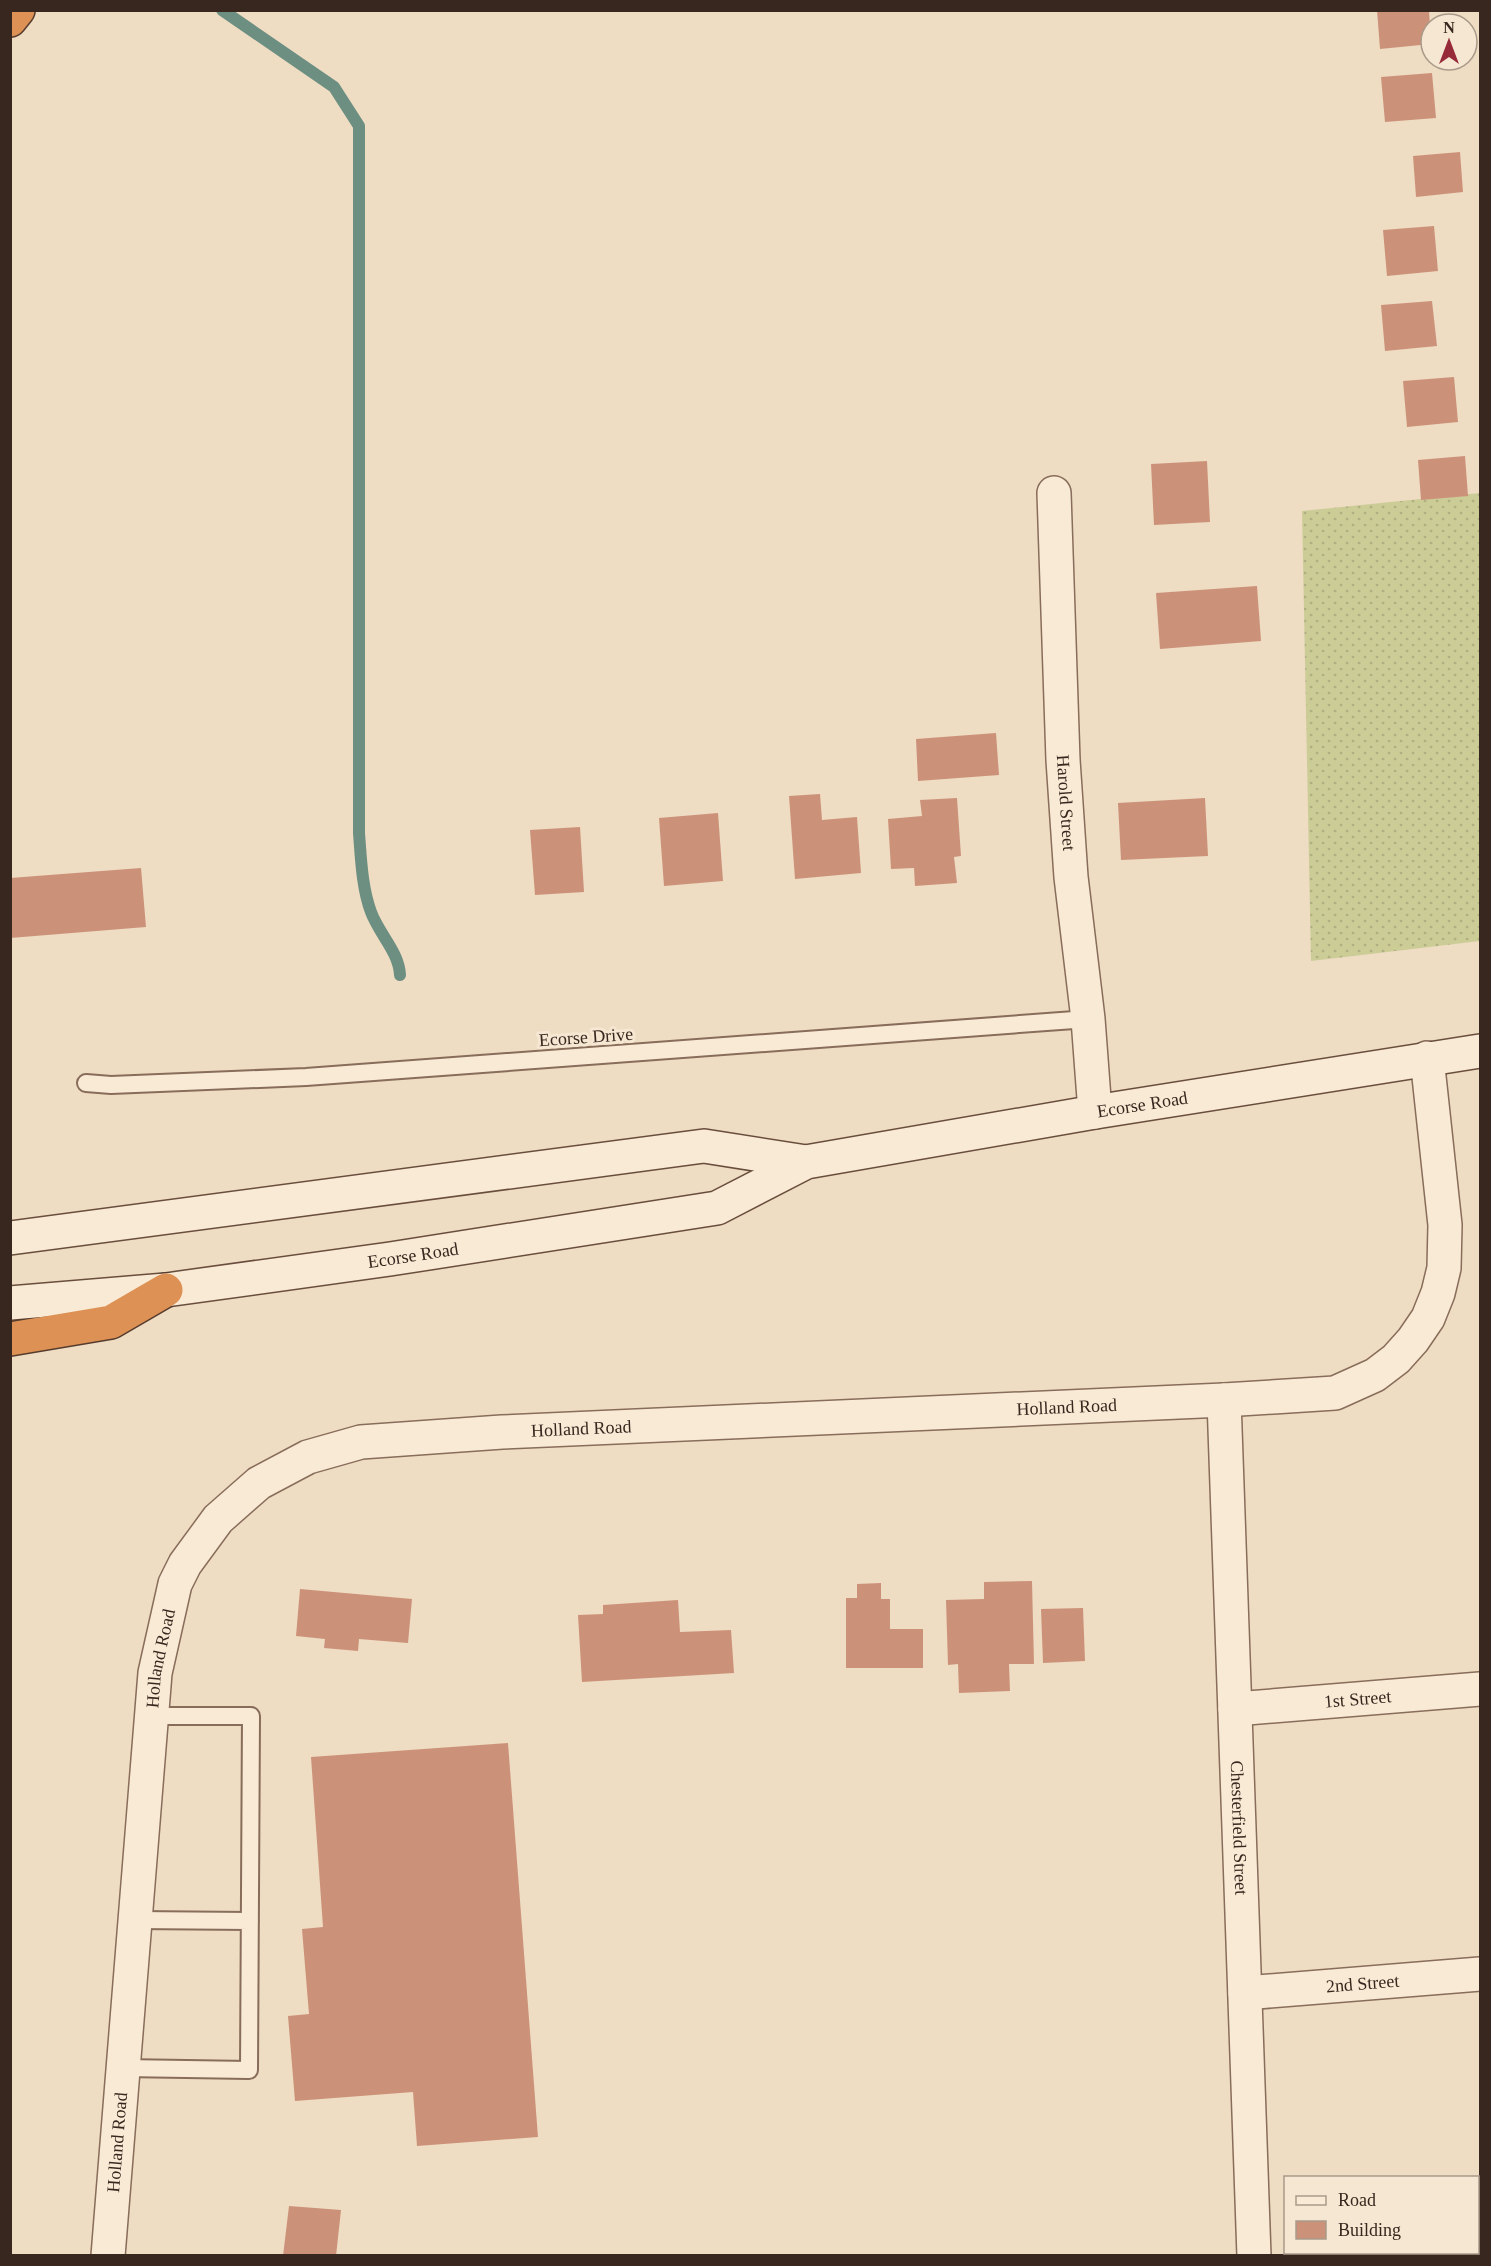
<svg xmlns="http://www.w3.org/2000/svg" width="1491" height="2266" font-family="Georgia,serif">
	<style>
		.grass { fill: url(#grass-dots) }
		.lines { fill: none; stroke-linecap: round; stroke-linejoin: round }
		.stream { stroke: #6c8f82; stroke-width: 12 }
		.building { fill: #cc9279 }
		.service-casing { stroke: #886d5a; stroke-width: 20 }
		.minor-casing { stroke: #886d5a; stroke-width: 36 }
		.secondary-casing { stroke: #6a4e3d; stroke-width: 36 }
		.motorway-casing { stroke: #563c2e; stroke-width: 36 }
		.service { stroke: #f9ead6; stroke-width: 16 }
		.minor { stroke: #f9ead6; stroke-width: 33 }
		.secondary { stroke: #f9ead6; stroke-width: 33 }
		.motorway { stroke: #dd9154; stroke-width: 33 }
		.labels { text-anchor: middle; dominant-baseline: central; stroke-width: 6; stroke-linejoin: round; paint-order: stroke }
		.street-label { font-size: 18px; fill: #38271e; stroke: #f5e7d2 }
	</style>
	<defs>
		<pattern id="grass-dots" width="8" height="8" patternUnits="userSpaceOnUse" patternTransform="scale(1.5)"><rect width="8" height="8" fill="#cccc97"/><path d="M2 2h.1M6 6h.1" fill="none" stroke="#b0af82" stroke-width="1.8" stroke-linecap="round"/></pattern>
	</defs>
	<rect width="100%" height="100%" fill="#eedcc3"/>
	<path class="grass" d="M 1480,493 L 1480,941 L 1311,961 L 1302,511 Z"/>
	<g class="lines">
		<path class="stream" d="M 222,10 L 334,87 L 359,126 L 359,833 C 361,859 362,888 371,912 C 379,934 399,952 400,975"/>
	</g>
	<path class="building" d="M 1377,10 L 1429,10 L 1431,44 L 1380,49 Z
		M 1432,73 L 1436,118 L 1385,122 L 1381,77 Z
		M 1460,152 L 1463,192 L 1416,197 L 1413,156 Z
		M 1434,226 L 1438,271 L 1387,276 L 1383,230 Z
		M 1432,301 L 1437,346 L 1385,351 L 1381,305 Z
		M 1454,377 L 1458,422 L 1407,427 L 1403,381 Z
		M 1465,456 L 1468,496 L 1421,500 L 1418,460 Z
		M 1207,461 L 1210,522 L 1154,525 L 1151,464 Z
		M 1257,586 L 1261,641 L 1160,649 L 1156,593 Z
		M 996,733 L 999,775 L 918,781 L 916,739 Z
		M 820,794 L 822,820 L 857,817 L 861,873 L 795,879 L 789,796 Z
		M 957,798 L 961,856 L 954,857 L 957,883 L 915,886 L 914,868 L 891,869 L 888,819 L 922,816 L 920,800 Z
		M 1205,798 L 1208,856 L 1121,860 L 1118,803 Z
		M 718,813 L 723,881 L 664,886 L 659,818 Z
		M 580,827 L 584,892 L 535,895 L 530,830 Z
		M 141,868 L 146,927 L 10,938 L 10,878 Z
		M 1032,1581 L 1034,1664 L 1009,1664 L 1010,1691 L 959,1693 L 958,1664 L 948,1665 L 946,1600 L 984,1599 L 984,1582 Z
		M 881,1583 L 881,1599 L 890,1599 L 890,1629 L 923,1629 L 923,1668 L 846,1668 L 846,1598 L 857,1598 L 857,1584 Z
		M 300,1589 L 412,1599 L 408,1643 L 359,1639 L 358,1651 L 324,1648 L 325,1639 L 296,1636 Z
		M 678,1600 L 680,1632 L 731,1630 L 734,1673 L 582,1682 L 578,1615 L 603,1614 L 603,1605 Z
		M 1083,1608 L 1085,1661 L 1043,1663 L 1041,1609 Z
		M 508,1743 L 538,2137 L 417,2146 L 413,2092 L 295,2101 L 288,2016 L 309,2014 L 302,1929 L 323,1927 L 311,1757 Z
		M 289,2206 L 341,2210 L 336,2256 L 283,2256 Z"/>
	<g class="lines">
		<defs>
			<path id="service" d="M 86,1083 L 111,1085 L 306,1077 L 1088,1019
				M 135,1920 L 250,1921
				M 123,2068 L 249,2070 L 251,1716 L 151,1716"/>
			<g id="minor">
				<path id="s1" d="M 1054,493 L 1063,760 L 1071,877 L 1088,1019 L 1095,1112"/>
				<path id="s2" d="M 1224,1400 L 1254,2256"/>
				<path id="s3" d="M 1235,1709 L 1480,1689"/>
				<path id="s4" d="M 1245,1993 L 1480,1974"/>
				<path id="s5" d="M 108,2256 L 155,1673 L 175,1584 L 185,1564 L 218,1519 L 259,1483 L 308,1457 L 361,1442 L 502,1432 L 1224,1400 L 1335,1393 L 1375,1375 L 1396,1359 L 1413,1340 L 1428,1318 L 1438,1293 L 1444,1268 L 1445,1225 L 1427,1058"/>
				<path d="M 1451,2256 L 1480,2253"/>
			</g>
			<g id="secondary">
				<path d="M 10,1238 L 704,1146 L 806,1162"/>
				<path id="s6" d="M 10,1303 L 166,1290 L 390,1259 L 717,1208 L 806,1162 L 1095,1112 L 1480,1051"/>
			</g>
			<path id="motorway" d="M 10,20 L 18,10
				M 10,1339 L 111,1322 L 166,1290"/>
		</defs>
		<use href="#service" class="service-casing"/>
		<use href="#minor" class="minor-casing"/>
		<use href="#secondary" class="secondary-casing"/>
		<use href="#motorway" class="motorway-casing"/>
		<use href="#service" class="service"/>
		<use href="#minor" class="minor"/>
		<use href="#secondary" class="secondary"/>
		<use href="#motorway" class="motorway"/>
	</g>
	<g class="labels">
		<g class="street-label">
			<text stroke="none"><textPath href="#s1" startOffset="310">Harold Street</textPath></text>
			<text transform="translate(586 1037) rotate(-4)">Ecorse Drive</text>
			<text stroke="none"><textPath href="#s6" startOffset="1155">Ecorse Road</textPath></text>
			<text stroke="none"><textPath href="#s6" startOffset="406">Ecorse Road</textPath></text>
			<text stroke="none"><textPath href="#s5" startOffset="1626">Holland Road</textPath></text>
			<text stroke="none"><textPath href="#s5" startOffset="1140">Holland Road</textPath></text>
			<text stroke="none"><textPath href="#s5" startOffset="600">Holland Road</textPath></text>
			<text stroke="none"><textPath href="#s3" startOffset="123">1st Street</textPath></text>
			<text stroke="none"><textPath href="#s2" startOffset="428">Chesterfield Street</textPath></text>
			<text stroke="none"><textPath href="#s4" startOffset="118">2nd Street</textPath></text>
			<text stroke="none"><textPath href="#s5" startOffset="114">Holland Road</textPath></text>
		</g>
	</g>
	<rect width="1491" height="2266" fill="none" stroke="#38271e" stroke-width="24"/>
	<rect x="1284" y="2176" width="195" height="78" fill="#f5e7d2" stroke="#a99a8a" stroke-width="1.5"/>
	<rect x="1296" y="2196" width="30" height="9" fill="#f9ead6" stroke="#a99a8a" stroke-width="1.5"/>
	<text x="1338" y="2206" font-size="18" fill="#38271e">Road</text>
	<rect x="1296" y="2221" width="30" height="18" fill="#cc9279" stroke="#a99a8a" stroke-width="1.5"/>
	<text x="1338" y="2236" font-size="18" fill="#38271e">Building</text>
	<g transform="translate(1449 42)"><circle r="28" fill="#f5e7d2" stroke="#a99a8a" stroke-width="1.5"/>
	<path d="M0-4.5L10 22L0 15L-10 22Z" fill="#962a38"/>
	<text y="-9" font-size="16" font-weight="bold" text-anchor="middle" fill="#38271e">N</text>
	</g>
</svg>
